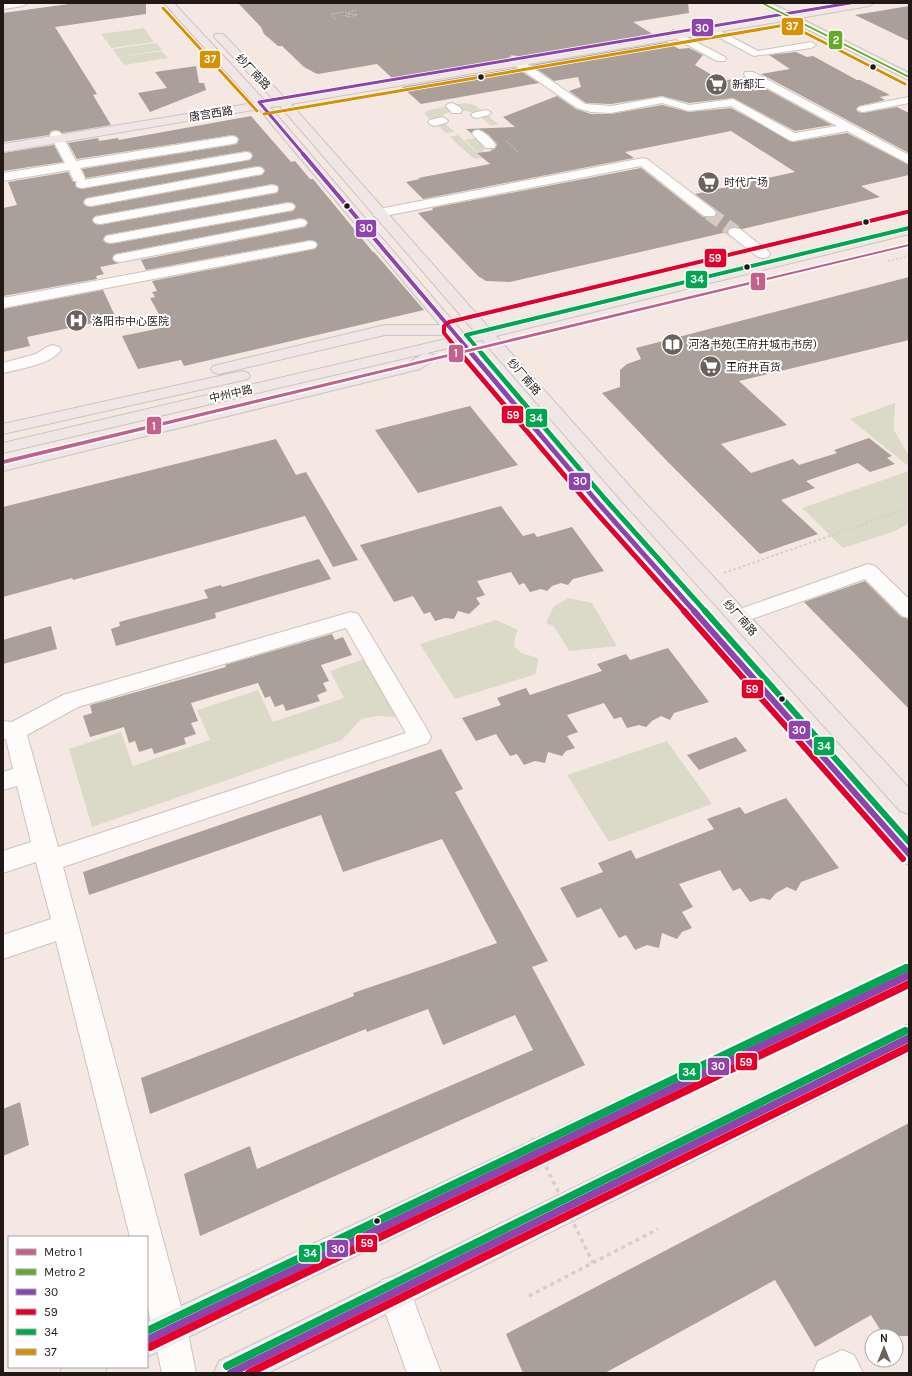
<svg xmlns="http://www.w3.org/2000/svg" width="912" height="1376" font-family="Karla,'Noto Sans SC',sans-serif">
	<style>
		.green { fill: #dbdac9 }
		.building { fill: #ab9f99; fill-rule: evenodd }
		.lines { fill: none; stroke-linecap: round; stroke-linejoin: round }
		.minor-tunnel { stroke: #d5c9c3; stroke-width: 14; stroke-dasharray: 14 7; stroke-linecap: butt }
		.minor-casing { stroke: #cdc3be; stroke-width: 2 }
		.major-casing { stroke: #cac5c2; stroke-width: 2 }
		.path-far3 { stroke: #d4cfce; stroke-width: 1; stroke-dasharray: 1.5 1.5; stroke-linecap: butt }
		.path-far2 { stroke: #d4cfce; stroke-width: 1.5; stroke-dasharray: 2 2; stroke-linecap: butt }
		.path-far1 { stroke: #d4cfce; stroke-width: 2; stroke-dasharray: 2.5 2.5; stroke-linecap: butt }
		.path { stroke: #d4cfce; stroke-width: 3.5; stroke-dasharray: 4 4; stroke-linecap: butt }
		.minor { fill: #fefcfb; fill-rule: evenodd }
		.major { fill: #f0e6e6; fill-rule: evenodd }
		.path-bridge { stroke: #d4cfce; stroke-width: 3.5; stroke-dasharray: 4 4; stroke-linecap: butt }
		.bus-1-far4-casing { stroke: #fff; stroke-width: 4.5 }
		.bus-1-far3-casing { stroke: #fff; stroke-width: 6 }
		.bus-1-far2-casing { stroke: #fff; stroke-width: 8 }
		.bus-1-far1-casing { stroke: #fff; stroke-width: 10 }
		.bus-1-casing { stroke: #fff; stroke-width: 12 }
		.bus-2-far3-casing { stroke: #fff; stroke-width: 6 }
		.bus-2-far2-casing { stroke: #fff; stroke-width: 8 }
		.bus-2-far1-casing { stroke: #fff; stroke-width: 10 }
		.bus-2-casing { stroke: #fff; stroke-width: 12 }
		.bus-3-far3-casing { stroke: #fff; stroke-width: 6 }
		.bus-3-far2-casing { stroke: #fff; stroke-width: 8 }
		.bus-3-far1-casing { stroke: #fff; stroke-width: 10 }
		.bus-3-casing { stroke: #fff; stroke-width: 12 }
		.bus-4-casing { stroke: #fff; stroke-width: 4.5 }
		.bus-1-far4 { stroke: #8e44ad; stroke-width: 3 }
		.bus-1-far3 { stroke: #8e44ad; stroke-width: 4 }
		.bus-1-far2 { stroke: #8e44ad; stroke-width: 5 }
		.bus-1-far1 { stroke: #8e44ad; stroke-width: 6 }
		.bus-1 { stroke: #8e44ad; stroke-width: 8 }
		.bus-2-far3 { stroke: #e4002b; stroke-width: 4 }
		.bus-2-far2 { stroke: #e4002b; stroke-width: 5 }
		.bus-2-far1 { stroke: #e4002b; stroke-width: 6 }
		.bus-2 { stroke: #e4002b; stroke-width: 8 }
		.bus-3-far3 { stroke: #00a651; stroke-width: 4 }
		.bus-3-far2 { stroke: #00a651; stroke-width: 5 }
		.bus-3-far1 { stroke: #00a651; stroke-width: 6 }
		.bus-3 { stroke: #00a651; stroke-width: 8 }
		.bus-4 { stroke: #d79103; stroke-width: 3 }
		.metro-1-casing { stroke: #fff; stroke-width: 3 }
		.metro-2-casing { stroke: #fff; stroke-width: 3 }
		.metro-1 { fill: #c4608c; fill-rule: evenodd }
		.metro-2 { fill: #67aa2a; fill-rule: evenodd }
		.bus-dot { fill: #221916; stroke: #fff; stroke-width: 1.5 }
		.labels { text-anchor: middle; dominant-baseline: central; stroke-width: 4; stroke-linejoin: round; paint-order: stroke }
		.far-street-label { font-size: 11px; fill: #221916; stroke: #fff }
		.far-poi-label { font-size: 11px; fill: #221916; stroke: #fff; text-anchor: start }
		.line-badge { stroke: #fff; stroke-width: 1.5 }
		.badge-label { font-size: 11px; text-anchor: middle; font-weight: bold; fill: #fff }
	</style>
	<rect width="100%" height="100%" fill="#f5e8e2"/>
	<path class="green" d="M 144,28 L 149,35 L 106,41 L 101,34 Z
		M 149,35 L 154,42 L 111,48 L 107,41 Z
		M 156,43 L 162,50 L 118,57 L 113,49 Z
		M 162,51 L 168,58 L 124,65 L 119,57 Z
		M 465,103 L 475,105 L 498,124 L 491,126 C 486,122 481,116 475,114 C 466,109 449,109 441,117 L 443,122 L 455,132 L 446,133 L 424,114 L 428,110 Z
		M 498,134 L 498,145 L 487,146 L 483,150 L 485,151 L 478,153 L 465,140 Z
		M 458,135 L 483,158 L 474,159 L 450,137 Z
		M 895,403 L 894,430 L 909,456 L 909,464 L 907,465 L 850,419 Z
		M 909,471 L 909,523 L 895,531 L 843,548 L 802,508 Z
		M 569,598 L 592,603 L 617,646 L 569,651 L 554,626 L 546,623 L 554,606 Z
		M 496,620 L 518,630 L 515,637 L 514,646 L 521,653 L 538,658 L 536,674 L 455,699 L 420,644 Z
		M 364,659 L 396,717 L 378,716 L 361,719 L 342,740 L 92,827 L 69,749 L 121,732 L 133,766 L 210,740 L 197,710 L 258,690 L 273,722 L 344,698 L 330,671 Z
		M 667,741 L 712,804 L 609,842 L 567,775 Z"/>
	<path class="building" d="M 76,3 L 146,3 L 146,14 L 55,27 L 97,94 L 93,95 L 111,125 L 62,133 L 56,130 L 51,131 L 49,135 L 3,142 L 3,13 Z
		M 238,3 L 688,3 L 689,13 L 633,22 L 654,35 L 520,57 L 512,55 L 507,59 L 392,78 L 377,64 L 318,74 L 315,73 L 304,67 L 282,46 L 278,46 L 264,34 L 261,27 Z
		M 909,6 L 909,41 L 855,15 Z
		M 667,42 L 679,49 L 689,48 L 703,55 L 695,65 L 722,81 L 744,77 L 832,125 L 795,131 L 733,98 L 689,103 L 662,96 L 611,104 L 586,103 L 569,91 L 581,87 L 578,77 L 554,81 L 531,65 Z
		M 796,52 L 807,57 L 813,56 L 857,80 L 860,80 L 890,95 L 880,97 L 885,100 L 859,106 L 856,109 L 858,112 L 863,113 L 897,107 L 909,113 L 909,153 L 761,74 L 790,69 L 769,55 Z
		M 196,66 L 199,83 L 204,83 L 206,90 L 150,112 L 138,93 L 167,88 L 155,72 Z
		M 516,68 L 539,83 L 421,104 L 402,87 Z
		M 557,96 L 576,109 L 591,114 L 611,114 L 662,105 L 689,112 L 731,108 L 793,142 L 847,133 L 909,165 L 909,175 L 861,186 L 880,197 L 742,229 L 735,227 L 730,228 L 727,232 L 510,282 L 486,281 L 478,276 L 418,213 L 433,210 L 432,208 L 641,168 L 703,217 L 714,218 L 717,214 L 715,209 L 695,194 L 795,172 L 731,131 L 625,152 L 634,158 L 423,199 L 406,182 L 420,179 L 418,178 L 490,164 L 477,153 L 492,151 L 490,150 L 495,149 L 497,144 L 489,135 L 481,130 L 474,130 L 471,133 L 466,129 L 515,127 L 503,117 Z
		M 251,116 L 291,162 L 295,161 L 310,179 L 313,179 L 373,252 L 374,252 L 424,310 L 184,366 L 181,360 L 138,369 L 122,336 L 166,327 L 150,298 L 155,297 L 152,292 L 157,291 L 152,281 L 315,249 L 318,244 L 315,241 L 310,240 L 146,270 L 141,260 L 130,262 L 305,227 L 308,222 L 305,219 L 300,218 L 115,254 L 112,259 L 115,262 L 120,263 L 100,267 L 104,274 L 96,276 L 97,279 L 3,296 L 3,208 L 17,205 L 8,182 L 68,172 L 73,182 L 75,182 L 76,187 L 82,189 L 250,160 L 253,155 L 250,152 L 246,151 L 86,178 L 82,169 L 232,145 L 237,144 L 239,139 L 236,136 L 232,135 L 77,159 L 68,143 L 98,138 L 99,141 L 118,138 L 119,140 ZM 258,166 L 262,167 L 265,170 L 262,175 L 91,207 L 86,206 L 83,203 L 86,198 ZM 272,184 L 278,186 L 279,189 L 277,193 L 100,225 L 95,224 L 92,221 L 95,216 ZM 288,202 L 293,203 L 296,206 L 293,211 L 111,244 L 106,243 L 103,240 L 106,235 Z
		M 54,145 L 63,162 L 3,171 L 3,153 Z
		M 909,277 L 909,340 L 739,381 L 787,425 L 721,444 L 751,473 L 793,459 L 799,465 L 837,453 L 834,450 L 869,438 L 892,456 L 887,458 L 895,464 L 870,472 L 858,463 L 806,481 L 815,488 L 781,500 L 818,534 L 760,554 L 667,461 L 602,393 L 620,387 L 620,370 L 627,364 L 641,359 L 636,348 Z
		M 103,290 L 116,318 L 27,337 L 30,346 L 3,352 L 3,309 Z
		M 470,406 L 518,465 L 418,493 L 375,430 Z
		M 276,439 L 296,475 L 306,472 L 358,560 L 333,567 L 305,516 L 73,580 L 72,578 L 3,597 L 3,507 Z
		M 501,506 L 523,536 L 534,533 L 537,537 L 572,527 L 604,571 L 573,579 L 568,585 L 561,583 L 552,586 L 547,591 L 541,589 L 530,592 L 524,583 L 519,585 L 511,572 L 477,581 L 485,595 L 476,598 L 480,604 L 469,614 L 458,611 L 454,619 L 445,618 L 435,621 L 430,612 L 424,614 L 413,596 L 394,602 L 360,545 Z
		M 319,559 L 331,579 L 215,613 L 216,618 L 116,646 L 111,629 L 120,626 L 119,622 L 208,598 L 204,590 L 221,585 L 222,587 Z
		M 865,581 L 901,617 L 909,619 L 909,709 L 804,602 Z
		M 51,626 L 57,649 L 3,664 L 3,640 Z
		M 332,634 L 335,640 L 343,637 L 352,655 L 321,665 L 329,681 L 323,683 L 327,691 L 317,695 L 320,701 L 286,711 L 283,704 L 275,707 L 270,696 L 265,698 L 258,683 L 191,703 L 198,721 L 191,723 L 196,734 L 184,738 L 186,744 L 154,754 L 152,748 L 139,752 L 135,741 L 129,743 L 124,727 L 90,737 L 83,716 L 92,713 L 90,705 L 226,667 L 225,665 Z
		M 668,648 L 709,702 L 674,713 L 670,720 L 661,716 L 652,721 L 646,727 L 639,725 L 627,728 L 621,717 L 614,719 L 604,703 L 567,715 L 578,732 L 567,736 L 575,748 L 566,751 L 562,756 L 548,752 L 545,763 L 535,761 L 524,765 L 517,754 L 510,756 L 496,734 L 476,741 L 462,718 L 501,705 L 497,698 L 526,688 L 530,695 L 602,671 L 597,664 L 626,654 L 630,660 Z
		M 736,737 L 747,751 L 699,770 L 687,755 Z
		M 441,749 L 463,789 L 455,792 L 548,961 L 532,967 L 585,1065 L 200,1236 L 184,1174 L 250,1146 L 257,1169 L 533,1050 L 515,1015 L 443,1045 L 428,1009 L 367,1032 L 366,1029 L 150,1114 L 141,1078 L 354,996 L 353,993 L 441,963 L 497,943 L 442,839 L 343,872 L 321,815 L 89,895 L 83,872 Z
		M 786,798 L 839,868 L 801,882 L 796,891 L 787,887 L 776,893 L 770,900 L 762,898 L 750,902 L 740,888 L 733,891 L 720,870 L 679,884 L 693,907 L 682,912 L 692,928 L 682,932 L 677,939 L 662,933 L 659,948 L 647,945 L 635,950 L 626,935 L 619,938 L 601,908 L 577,918 L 560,888 L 603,872 L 598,863 L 631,850 L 636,859 L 714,829 L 707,819 L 740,807 L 745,814 Z
		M 20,1102 L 29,1145 L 3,1156 L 3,1109 Z
		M 909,1123 L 909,1336 L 884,1336 L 871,1315 L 815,1347 L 775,1280 L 605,1373 L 523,1373 L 506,1334 Z"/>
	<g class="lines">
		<path class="minor-tunnel" d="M 709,213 L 735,232"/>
		<defs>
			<path id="minor" d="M 3,3 L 28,3 L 23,6 L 3,9 Z
				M 707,24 L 758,51 L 811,42 L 816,45 L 811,48 L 754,56 L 703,29 L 702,27 Z
				M 673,30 L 725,57 L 726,59 L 725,61 L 717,61 L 669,35 L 668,33 Z
				M 513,56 L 517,57 L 585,104 L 611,106 L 662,97 L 689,105 L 733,99 L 795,133 L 837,126 L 745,76 L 744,74 L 745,72 L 753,72 L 909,155 L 909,164 L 847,131 L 793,141 L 789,140 L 731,106 L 689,111 L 662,103 L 611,113 L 591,112 L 577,108 L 509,61 L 508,59 Z
				M 909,97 L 909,103 L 863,112 L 859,111 L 857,109 L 859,107 L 863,106 Z
				M 452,103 L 460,107 L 462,111 L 460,113 L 452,113 L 446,106 L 448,104 Z
				M 485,110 L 489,111 L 491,113 L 489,115 L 477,118 L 473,117 L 471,115 L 473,113 Z
				M 442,117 L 446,119 L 448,121 L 446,123 L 434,126 L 430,124 L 428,122 L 430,120 Z
				M 478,130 C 485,132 492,139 496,145 L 494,148 L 486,148 L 472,134 L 474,131 Z
				M 56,131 L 60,132 L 62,135 L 76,161 L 232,136 L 236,137 L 238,140 L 236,143 L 232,144 L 80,168 L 85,178 L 84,180 L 246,152 L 250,153 L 252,156 L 250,159 L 246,160 L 82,188 L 77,187 L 76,184 L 77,181 L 74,181 L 69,170 L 3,181 L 3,173 L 65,163 L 50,135 L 52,132 Z
				M 643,158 L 647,159 L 714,210 L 716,213 L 714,216 L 704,216 L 641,166 L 379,217 L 374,216 L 372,213 L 374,210 L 379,209 Z
				M 258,167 L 262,168 L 264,171 L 262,174 L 91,206 L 86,205 L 84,202 L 86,199 L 91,198 Z
				M 272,185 L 277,186 L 278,189 L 277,192 L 100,224 L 95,223 L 93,220 L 95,217 L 100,216 Z
				M 288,203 L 293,204 L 295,207 L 293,210 L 111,243 L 106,242 L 104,239 L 106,236 L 111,235 Z
				M 300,219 L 305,220 L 307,223 L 305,226 L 120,262 L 115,261 L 113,258 L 115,255 L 120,254 Z
				M 735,228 L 740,229 L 768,251 L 770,254 L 768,257 L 763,258 L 758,257 L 730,235 L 728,232 L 730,229 Z
				M 310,241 L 315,242 L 317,245 L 315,248 L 3,308 L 3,298 Z
				M 53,345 L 59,347 L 61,350 C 52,364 19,369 3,373 L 3,363 L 36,354 L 47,347 Z
				M 868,564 L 875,566 L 909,599 L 909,618 L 902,616 L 865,579 L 738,624 L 731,622 L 728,617 L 731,612 Z
				M 351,612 L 358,614 L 428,731 L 431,737 L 428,743 L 63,867 L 187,1329 L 196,1373 L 162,1373 L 147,1304 L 147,1237 L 130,1237 L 56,941 L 3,959 L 3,935 L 51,919 L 36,862 L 3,873 L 3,851 L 31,842 L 17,786 L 3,790 L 3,772 L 13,769 L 6,739 L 3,739 L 3,721 L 12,722 L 63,695 ZM 346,628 L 406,733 L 58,847 L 27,735 L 78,707 Z
				M 394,1276 L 406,1280 L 441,1373 L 407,1373 L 378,1292 L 382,1280 Z
				M 842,1350 L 854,1355 L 863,1373 L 813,1373 L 818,1361 Z"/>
			<path id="major" d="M 164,3 L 174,3 L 265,101 L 274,100 L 215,38 L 214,36 L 215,34 L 223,34 L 285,98 L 780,15 L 759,3 L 771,3 L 792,13 L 852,3 L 874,3 L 869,6 L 800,18 L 909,73 L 909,80 L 789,20 L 291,104 L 489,328 L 909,226 L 909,234 L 496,336 L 634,491 L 909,788 L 909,814 L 900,811 L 620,499 L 482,340 L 471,342 L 606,500 L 909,837 L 909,865 L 900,861 L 592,508 L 457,346 L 3,453 L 3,443 L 450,338 L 447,335 L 385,335 L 219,374 L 213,372 L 211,369 L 213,366 L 385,325 L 440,325 L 259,109 L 3,152 L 3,144 L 254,103 ZM 280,106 L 475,332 L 464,334 L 270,107 Z
				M 427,353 L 433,355 L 435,358 L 433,361 L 420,369 L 3,471 L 3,461 L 408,363 L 421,355 Z
				M 242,371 L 248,373 L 250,376 L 248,379 L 3,434 L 3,424 Z
				M 909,963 L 909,988 L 147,1357 L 147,1322 Z
				M 909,1024 L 909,1053 L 268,1373 L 214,1373 L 219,1361 Z
				M 62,1367 L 107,1367 L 105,1373 L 60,1373 Z"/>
		</defs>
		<use href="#minor" class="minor-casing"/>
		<use href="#major" class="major-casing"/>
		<path class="path-far3" d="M 349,12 L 356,10
			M 335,19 L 331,14 L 343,12 L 357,15 L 349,17 L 345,16 L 349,14
			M 506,141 L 518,152"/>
		<path class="path-far2" d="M 888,261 L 909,256"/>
		<path class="path-far1" d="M 724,573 L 909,508"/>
		<path class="path" d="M 529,1296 L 658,1229"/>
		<use href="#minor" class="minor"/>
		<use href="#major" class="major"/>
		<path class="path-bridge" d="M 532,1138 L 593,1263"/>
		<defs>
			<path id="bus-1-far4" d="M 259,102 L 304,155
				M 259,102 L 850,3"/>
			<path id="bus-1-far3" d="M 303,154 L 473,355"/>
			<path id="bus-1-far2" d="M 472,354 L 599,504 L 695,612"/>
			<path id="bus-1-far1" d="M 694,611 L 909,854"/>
			<path id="bus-1" d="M 147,1340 L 909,975
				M 231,1373 L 909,1038"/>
			<path id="bus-2-far3" d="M 462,355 L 444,333 L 444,326 L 449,322 L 907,212"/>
			<path id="bus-2-far2" d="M 461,354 L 593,509 L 685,612"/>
			<path id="bus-2-far1" d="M 684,611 L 903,859"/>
			<path id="bus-2" d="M 150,1347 L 909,984
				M 249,1373 L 909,1047"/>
			<path id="bus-3-far3" d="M 483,355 L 466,335 L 909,228"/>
			<path id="bus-3-far2" d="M 482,354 L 605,499 L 706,612"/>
			<path id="bus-3-far1" d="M 705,611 L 909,842"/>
			<path id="bus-3" d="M 147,1331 L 906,968
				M 227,1366 L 905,1031"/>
			<path id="bus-4" d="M 163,8 L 257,111
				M 786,23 L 905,84
				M 264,114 L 791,24"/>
		</defs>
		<use href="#bus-1-far4" class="bus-1-far4-casing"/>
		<use href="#bus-1-far3" class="bus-1-far3-casing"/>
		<use href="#bus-1-far2" class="bus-1-far2-casing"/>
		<use href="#bus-1-far1" class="bus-1-far1-casing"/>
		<use href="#bus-1" class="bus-1-casing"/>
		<use href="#bus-2-far3" class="bus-2-far3-casing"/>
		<use href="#bus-2-far2" class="bus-2-far2-casing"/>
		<use href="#bus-2-far1" class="bus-2-far1-casing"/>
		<use href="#bus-2" class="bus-2-casing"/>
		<use href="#bus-3-far3" class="bus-3-far3-casing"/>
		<use href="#bus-3-far2" class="bus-3-far2-casing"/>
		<use href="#bus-3-far1" class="bus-3-far1-casing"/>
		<use href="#bus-3" class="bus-3-casing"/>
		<use href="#bus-4" class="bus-4-casing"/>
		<use href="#bus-1-far4" class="bus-1-far4"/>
		<use href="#bus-1-far3" class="bus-1-far3"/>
		<use href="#bus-1-far2" class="bus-1-far2"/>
		<use href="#bus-1-far1" class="bus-1-far1"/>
		<use href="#bus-1" class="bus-1"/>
		<use href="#bus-2-far3" class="bus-2-far3"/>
		<use href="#bus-2-far2" class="bus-2-far2"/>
		<use href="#bus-2-far1" class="bus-2-far1"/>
		<use href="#bus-2" class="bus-2"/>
		<use href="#bus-3-far3" class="bus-3-far3"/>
		<use href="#bus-3-far2" class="bus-3-far2"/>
		<use href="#bus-3-far1" class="bus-3-far1"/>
		<use href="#bus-3" class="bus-3"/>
		<use href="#bus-4" class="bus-4"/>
		<defs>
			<path id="metro-1" d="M 909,244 L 909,246 L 3,464 L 3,460 Z"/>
			<path id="metro-2" d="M 760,3 L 764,3 L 909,76 L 909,78 Z"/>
		</defs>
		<use href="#metro-1" class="metro-1-casing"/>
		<use href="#metro-2" class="metro-2-casing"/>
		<use href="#metro-1" class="metro-1"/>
		<use href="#metro-2" class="metro-2"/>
	</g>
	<defs>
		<symbol id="supermarket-disc" viewBox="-11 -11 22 22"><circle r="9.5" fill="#6c615d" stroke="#fff"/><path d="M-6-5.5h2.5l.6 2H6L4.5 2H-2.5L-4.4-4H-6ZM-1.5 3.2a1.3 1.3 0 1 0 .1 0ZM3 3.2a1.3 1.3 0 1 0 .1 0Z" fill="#fff"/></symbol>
		<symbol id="hospital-disc" viewBox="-11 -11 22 22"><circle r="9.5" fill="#6c615d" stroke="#fff"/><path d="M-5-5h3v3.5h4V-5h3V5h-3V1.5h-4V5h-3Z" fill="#fff"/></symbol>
		<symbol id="library-disc" viewBox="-11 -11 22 22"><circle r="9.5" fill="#6c615d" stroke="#fff"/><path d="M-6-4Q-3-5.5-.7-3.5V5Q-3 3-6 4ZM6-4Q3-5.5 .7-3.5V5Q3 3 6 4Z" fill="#fff"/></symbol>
	</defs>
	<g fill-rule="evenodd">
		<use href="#supermarket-disc" x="704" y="72" width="25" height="25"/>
		<use href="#supermarket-disc" x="696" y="170" width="25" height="25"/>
		<use href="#hospital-disc" x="64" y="308" width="25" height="25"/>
		<use href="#library-disc" x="660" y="332" width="25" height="25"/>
		<use href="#supermarket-disc" x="698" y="354" width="25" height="25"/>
	</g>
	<g class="bus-dot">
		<circle cx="873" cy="67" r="3.5"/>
		<circle cx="481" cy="77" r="3.5"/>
		<circle cx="347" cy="206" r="3.5"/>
		<circle cx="866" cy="222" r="3.5"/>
		<circle cx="747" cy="267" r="3.5"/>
		<circle cx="782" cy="699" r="3.5"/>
		<circle cx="377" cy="1221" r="3.5"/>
	</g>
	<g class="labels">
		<g class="far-street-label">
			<text transform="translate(253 72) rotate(46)">纱厂南路</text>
			<text transform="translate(211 114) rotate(-9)">唐宫西路</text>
			<text transform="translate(524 377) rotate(49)">纱厂南路</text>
			<text transform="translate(231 394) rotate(-13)">中州中路</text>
			<text transform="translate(740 618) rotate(48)">纱厂南路</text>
		</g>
		<g class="far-poi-label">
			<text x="732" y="84">新都汇</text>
			<text x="724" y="182">时代广场</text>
			<text x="92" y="321">洛阳市中心医院</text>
			<text x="688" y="344">河洛书苑(王府井城市书房)</text>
			<text x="726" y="367">王府井百货</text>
		</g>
	</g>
	<g class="line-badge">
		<rect x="781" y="17" width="23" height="19" rx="4" fill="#d79103"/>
		<rect x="691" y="18" width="23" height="19" rx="4" fill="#8e44ad"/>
		<rect x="828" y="30" width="15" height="20" rx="4" fill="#67aa2a"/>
		<rect x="199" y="50" width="22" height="19" rx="4" fill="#d79103"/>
		<rect x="355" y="219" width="22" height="19" rx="4" fill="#8e44ad"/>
		<rect x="704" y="248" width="23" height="20" rx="4" fill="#e4002b"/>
		<rect x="685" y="270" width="23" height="19" rx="4" fill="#00a651"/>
		<rect x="750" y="272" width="16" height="19" rx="4" fill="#c4608c"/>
		<rect x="448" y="344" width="16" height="19" rx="4" fill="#c4608c"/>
		<rect x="501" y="405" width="23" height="19" rx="4" fill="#e4002b"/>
		<rect x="525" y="408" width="23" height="20" rx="4" fill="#00a651"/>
		<rect x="146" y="416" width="16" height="19" rx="4" fill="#c4608c"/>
		<rect x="568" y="472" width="23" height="19" rx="4" fill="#8e44ad"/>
		<rect x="741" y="679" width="23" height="20" rx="4" fill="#e4002b"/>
		<rect x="788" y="720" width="23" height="20" rx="4" fill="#8e44ad"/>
		<rect x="813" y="736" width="22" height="20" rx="4" fill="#00a651"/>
		<rect x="735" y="1052" width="23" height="19" rx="4" fill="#e4002b"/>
		<rect x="707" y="1057" width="23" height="19" rx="4" fill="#8e44ad"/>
		<rect x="678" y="1062" width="23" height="19" rx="4" fill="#00a651"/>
		<rect x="355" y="1234" width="23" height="19" rx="4" fill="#e4002b"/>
		<rect x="326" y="1239" width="23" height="19" rx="4" fill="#8e44ad"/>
		<rect x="298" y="1244" width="23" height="19" rx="4" fill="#00a651"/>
	</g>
	<g class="badge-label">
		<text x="792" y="30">37</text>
		<text x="702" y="32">30</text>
		<text x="836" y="44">2</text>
		<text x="210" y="63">37</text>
		<text x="366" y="232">30</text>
		<text x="715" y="262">59</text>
		<text x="697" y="283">34</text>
		<text x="758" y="285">1</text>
		<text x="456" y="357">1</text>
		<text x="513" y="419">59</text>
		<text x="536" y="422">34</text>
		<text x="154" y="430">1</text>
		<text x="580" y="485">30</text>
		<text x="752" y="693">59</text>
		<text x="799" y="734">30</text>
		<text x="824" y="750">34</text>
		<text x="746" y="1066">59</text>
		<text x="718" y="1070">30</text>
		<text x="689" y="1076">34</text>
		<text x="367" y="1247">59</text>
		<text x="338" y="1253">30</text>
		<text x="310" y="1257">34</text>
	</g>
	<rect width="912" height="1376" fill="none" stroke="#221916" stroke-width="8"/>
	<rect x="8" y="1236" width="140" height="132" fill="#ffffff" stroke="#a7a3a2"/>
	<rect x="16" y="1249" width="20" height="6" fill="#c4608c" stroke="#a7a3a2"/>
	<text x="44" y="1256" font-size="12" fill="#221916">Metro 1</text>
	<rect x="16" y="1269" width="20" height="6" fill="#67aa2a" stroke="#a7a3a2"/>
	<text x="44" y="1276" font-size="12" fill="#221916">Metro 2</text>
	<rect x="16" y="1289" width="20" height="6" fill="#8e44ad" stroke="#a7a3a2"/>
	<text x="44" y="1296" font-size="12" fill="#221916">30</text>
	<rect x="16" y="1309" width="20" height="6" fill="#e4002b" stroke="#a7a3a2"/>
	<text x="44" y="1316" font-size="12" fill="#221916">59</text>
	<rect x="16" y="1329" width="20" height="6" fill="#00a651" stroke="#a7a3a2"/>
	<text x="44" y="1336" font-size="12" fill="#221916">34</text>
	<rect x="16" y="1349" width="20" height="6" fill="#d79103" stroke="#a7a3a2"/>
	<text x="44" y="1356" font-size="12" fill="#221916">37</text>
	<g transform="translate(884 1348)"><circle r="19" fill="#ffffff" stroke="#a7a3a2"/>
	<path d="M0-3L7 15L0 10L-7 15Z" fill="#6c615d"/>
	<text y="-6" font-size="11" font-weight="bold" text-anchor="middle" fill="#221916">N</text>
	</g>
</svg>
